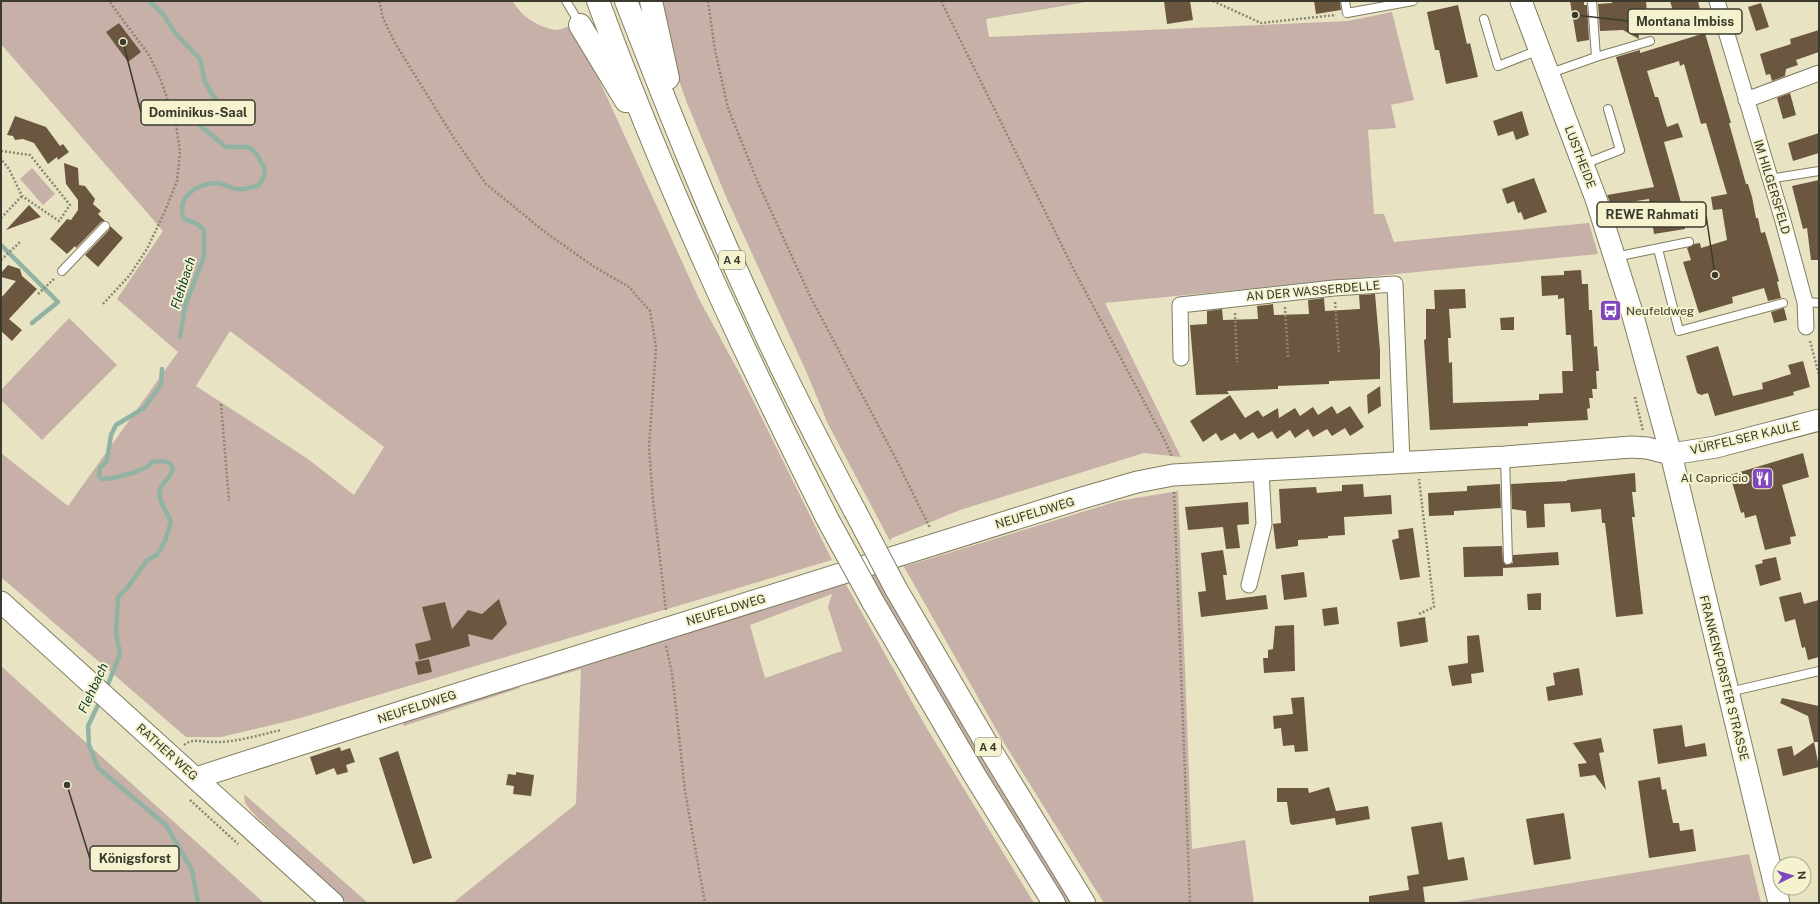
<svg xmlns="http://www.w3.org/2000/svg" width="1820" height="904" font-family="'Public Sans',sans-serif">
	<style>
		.green { fill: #c6b0a8; fill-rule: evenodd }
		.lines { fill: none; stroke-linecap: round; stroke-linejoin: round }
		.stream { stroke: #91b3a3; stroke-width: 4.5 }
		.building { fill: #6b5740 }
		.lane-casing { stroke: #807c5e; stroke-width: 10 }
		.street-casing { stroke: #807c5e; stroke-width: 17 }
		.secondary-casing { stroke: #807c5e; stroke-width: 23 }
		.highway-casing { stroke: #807c5e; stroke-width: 24 }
		.path { stroke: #8a8871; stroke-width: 2.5; stroke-dasharray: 2 2; stroke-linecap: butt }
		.lane { stroke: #fff; stroke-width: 8 }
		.street { stroke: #fff; stroke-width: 15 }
		.secondary { stroke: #fff; stroke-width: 21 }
		.highway { stroke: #fff; stroke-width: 22 }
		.highway-bridge-casing { stroke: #807c5e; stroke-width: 24; stroke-linecap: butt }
		.highway-bridge { stroke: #fff; stroke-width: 22 }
		.labels { text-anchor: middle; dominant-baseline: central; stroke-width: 4; stroke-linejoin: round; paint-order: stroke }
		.shield { fill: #f5f2d0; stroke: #73715e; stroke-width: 1 }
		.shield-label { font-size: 11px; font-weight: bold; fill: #3b3a2d }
		.street-label { font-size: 12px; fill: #3b3a2d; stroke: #f5f2d0 }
		.poi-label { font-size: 12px; fill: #3b3a2d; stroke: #f5f2d0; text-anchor: start }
		.water-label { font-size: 13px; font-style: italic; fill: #0c3c2c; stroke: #f5f2d0 }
		.leader { fill: none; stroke: #3b3a2d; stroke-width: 1.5 }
		.callout-dot { fill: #3b3a2d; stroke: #f5f2d0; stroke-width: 1.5 }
		.callout { fill: #f5f2d0; stroke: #3b3a2d; stroke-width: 1.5 }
		.callout-label { font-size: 13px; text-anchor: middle; font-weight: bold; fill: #3b3a2d }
	</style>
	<rect width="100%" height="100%" fill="#e8e4c3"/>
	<path class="green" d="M 1,1 L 513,1 C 520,16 540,28 556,30 C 561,30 567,27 571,25 L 576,29 L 699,299 L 741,376 L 832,560 L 297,719 L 221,737 L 186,737 L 1,577 L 1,453 L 68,506 L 178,352 L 117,299 L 163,231 L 1,44 ZM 230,331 L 384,447 L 354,495 L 308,459 L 196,386 Z
		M 656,1 L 1092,1 L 986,19 L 989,37 L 1348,21 L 1392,12 L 1414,100 L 1391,105 L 1396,128 L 1368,130 L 1374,214 L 1384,214 L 1394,242 L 1589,223 L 1598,254 L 1105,303 L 1181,457 L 1144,453 L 960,510 L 892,538 L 890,541 L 828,424 L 806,371 L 727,199 L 687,103 L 671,58 Z
		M 32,168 L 55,194 L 43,205 L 20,179 Z
		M 69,318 L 117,365 L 42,440 L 1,400 L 1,390 Z
		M 1178,491 L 1192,849 L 1245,840 L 1254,903 L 1104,903 L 1001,738 L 903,565 L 906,566 L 1118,501 Z
		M 877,573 C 939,685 1004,795 1073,903 L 1065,903 L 959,733 L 870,576 Z
		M 844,581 L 926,727 L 1034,903 L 453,903 L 576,804 L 581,669 L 531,684 L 530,680 ZM 832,594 L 828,607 L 842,651 L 765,678 L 750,625 Z
		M 1,666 L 264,903 L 1,903 Z
		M 516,684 L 520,688 L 404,726 L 402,721 Z
		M 244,794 L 368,903 L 347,903 L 252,812 L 245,803 Z
		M 1749,854 L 1761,903 L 1450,903 Z"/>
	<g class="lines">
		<path class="stream" d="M 149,1 L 163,14 L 176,34 L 200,59 L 205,82 L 214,97 L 222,105 L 220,108 L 203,109 L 195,112 L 197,123 L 226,147 L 248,147 L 256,153 L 265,169 L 264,176 L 259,185 C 252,187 245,190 238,189 C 231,189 224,183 217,183 C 197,183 175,198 184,219 L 196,223 L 204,230 L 204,256 L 185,306 L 180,337
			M 1,245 L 58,302 L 32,323
			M 106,689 L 120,654 L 116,633 L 118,597 L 128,587 L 147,560 L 157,555 L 165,541 L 171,522 C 167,510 153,496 163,484 C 167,479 172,475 173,468 C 168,459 162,461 152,462 C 147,471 113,479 102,479 L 99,476 L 100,468 L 107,460 L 111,435 L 116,425 L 144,408 L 161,385 L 162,369
			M 101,699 L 88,726 L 89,745 L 98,768 L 166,825 L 192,870 L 198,903"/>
	</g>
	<path class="building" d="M 1164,1 L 1190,1 L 1193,20 L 1167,24 Z
		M 1314,1 L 1340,1 L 1341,10 L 1316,14 Z
		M 1570,1 L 1584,1 L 1584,5 L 1587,5 L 1589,40 L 1577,42 Z
		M 1612,1 L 1646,1 L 1648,26 L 1638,26 L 1639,39 L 1623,30 L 1600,31 L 1598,4 L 1612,3 Z
		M 1670,1 L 1698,1 L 1703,22 L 1677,24 Z
		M 1761,3 L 1769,27 L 1756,31 L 1748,7 Z
		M 1458,5 L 1467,44 L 1470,43 L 1478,77 L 1446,84 L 1439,50 L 1435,50 L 1427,12 Z
		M 119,23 L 141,52 L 128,62 L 106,32 Z
		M 1819,30 L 1819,52 L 1796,60 L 1798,65 L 1786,69 L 1785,76 L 1772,81 L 1770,74 L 1766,75 L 1760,54 L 1791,44 L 1790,39 Z
		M 1705,33 L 1729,116 L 1731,123 L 1729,123 L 1746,184 L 1748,184 L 1752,197 L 1756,218 L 1758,218 L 1761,233 L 1765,232 L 1779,281 L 1777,282 L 1781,298 L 1768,301 L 1764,288 L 1732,297 L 1733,303 L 1699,313 L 1683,262 L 1691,260 L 1687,248 L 1694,244 L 1700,243 L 1701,248 L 1727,240 L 1722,209 L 1713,210 L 1711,197 L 1727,194 L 1706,123 L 1701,124 L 1684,64 L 1680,66 L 1679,61 L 1647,71 L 1655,97 L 1658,97 L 1667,127 L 1678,123 L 1683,137 L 1664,142 L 1682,206 L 1685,229 L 1654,234 L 1649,199 L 1611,205 L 1607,195 L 1654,187 L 1616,57 L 1640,50 L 1640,53 Z
		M 1790,93 L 1796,115 L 1783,119 L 1777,98 Z
		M 1522,111 L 1529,135 L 1516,140 L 1513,131 L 1498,136 L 1493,121 Z
		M 15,116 L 46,127 L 60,146 L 63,144 L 69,152 L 58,160 L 57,157 L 48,164 L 34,143 L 23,139 L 15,140 L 13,136 L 7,135 Z
		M 1819,133 L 1819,153 L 1793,161 L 1788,143 Z
		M 64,163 L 78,168 L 79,185 L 85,186 L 95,199 L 93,204 L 101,211 L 98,214 L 105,221 L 101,222 L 76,248 L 75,246 L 67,254 L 50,239 L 67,219 L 71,220 L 78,210 L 78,200 L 66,184 Z
		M 1534,178 L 1547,212 L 1524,220 L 1521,212 L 1518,213 L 1514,201 L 1507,204 L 1502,189 Z
		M 1819,180 L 1819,260 L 1811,260 L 1807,228 L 1803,229 L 1792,186 Z
		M 29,205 L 41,217 L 6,230 Z
		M 110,226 L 123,238 L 98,267 L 85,255 L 109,230 Z
		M 8,265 L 20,269 L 22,276 L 37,289 L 9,319 L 22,330 L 12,341 L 1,331 L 1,298 L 16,281 L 1,277 L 1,273 Z
		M 1581,270 L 1582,284 L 1588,284 L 1589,310 L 1592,310 L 1594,347 L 1597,346 L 1599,371 L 1596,371 L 1597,389 L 1592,389 L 1593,398 L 1589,398 L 1590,408 L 1587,409 L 1588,420 L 1528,423 L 1528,426 L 1430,430 L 1424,340 L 1426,339 L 1426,309 L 1435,309 L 1434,290 L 1465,289 L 1466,308 L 1449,309 L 1451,338 L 1448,338 L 1449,363 L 1452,362 L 1453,403 L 1539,400 L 1539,394 L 1563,393 L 1562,371 L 1573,371 L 1571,335 L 1566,335 L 1564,298 L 1558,299 L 1558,295 L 1542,296 L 1541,276 L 1564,275 L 1564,271 Z
		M 1375,294 L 1380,350 L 1380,379 L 1329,381 L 1329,384 L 1278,386 L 1278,389 L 1227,391 L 1229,394 L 1196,395 L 1190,325 L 1207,324 L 1207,311 L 1222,309 L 1223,320 L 1258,319 L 1257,306 L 1273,304 L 1274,315 L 1309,314 L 1308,300 L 1324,298 L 1325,311 L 1360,309 L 1359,295 Z
		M 1784,308 L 1787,320 L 1774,323 L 1771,312 Z
		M 1514,317 L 1514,330 L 1501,330 L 1500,318 Z
		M 1718,346 L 1733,396 L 1763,389 L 1762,383 L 1791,374 L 1788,365 L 1803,361 L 1810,387 L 1793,392 L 1794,395 L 1715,416 L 1708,393 L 1701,395 L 1697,393 L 1686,356 Z
		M 1380,386 L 1381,406 L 1368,414 L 1367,395 Z
		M 1230,395 L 1245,418 L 1258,410 L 1263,417 L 1278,408 L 1279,418 L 1295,408 L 1300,416 L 1313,407 L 1318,415 L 1332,406 L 1337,414 L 1350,406 L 1364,427 L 1350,436 L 1345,428 L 1332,436 L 1327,429 L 1313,437 L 1308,429 L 1295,438 L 1290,430 L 1277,439 L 1272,431 L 1258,439 L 1253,432 L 1240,440 L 1235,433 L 1221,441 L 1216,433 L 1203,442 L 1190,421 Z
		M 1803,453 L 1809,477 L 1782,485 L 1796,536 L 1790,537 L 1791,544 L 1765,550 L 1756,515 L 1745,518 L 1744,512 L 1741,513 L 1730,475 Z
		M 1635,473 L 1636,492 L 1632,492 L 1635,517 L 1632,517 L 1643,614 L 1616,617 L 1605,523 L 1602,523 L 1601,509 L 1571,512 L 1570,503 L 1544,504 L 1545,527 L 1527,528 L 1526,511 L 1512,509 L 1511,484 L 1567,481 L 1567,480 Z
		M 1363,484 L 1364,497 L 1391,495 L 1392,514 L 1344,517 L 1345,535 L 1328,536 L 1328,538 L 1298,540 L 1298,546 L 1276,549 L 1273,524 L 1281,523 L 1279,489 L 1316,487 L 1317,493 L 1342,491 L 1342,485 Z
		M 1500,484 L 1501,508 L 1454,511 L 1454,515 L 1429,516 L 1428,493 L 1467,491 L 1467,486 Z
		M 1248,502 L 1249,524 L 1237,525 L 1240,548 L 1226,549 L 1223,527 L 1188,530 L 1185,507 Z
		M 1413,528 L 1420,577 L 1400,580 L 1392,540 L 1399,538 L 1398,530 Z
		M 1502,546 L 1503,561 L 1506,565 L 1513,563 L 1513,555 L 1558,552 L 1559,565 L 1503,568 L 1503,576 L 1464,577 L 1463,547 Z
		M 1223,550 L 1227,575 L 1223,575 L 1226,600 L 1266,595 L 1268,609 L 1201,617 L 1198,592 L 1206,591 L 1201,553 Z
		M 1776,557 L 1781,580 L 1760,586 L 1755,565 L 1763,563 L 1762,560 Z
		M 1304,572 L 1307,597 L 1284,600 L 1281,575 Z
		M 1801,592 L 1804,604 L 1819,600 L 1819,657 L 1808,660 L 1805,647 L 1802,648 L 1795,619 L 1785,622 L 1779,597 Z
		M 1541,593 L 1541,610 L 1528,610 L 1527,594 Z
		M 499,599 L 507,624 L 492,640 L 468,634 L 470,646 L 419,660 L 415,644 L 431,640 L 422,607 L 445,602 L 452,629 L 468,610 L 482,614 Z
		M 1337,607 L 1339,624 L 1324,626 L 1322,609 Z
		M 1425,617 L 1428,642 L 1400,647 L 1397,622 Z
		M 1294,625 L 1295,671 L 1264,673 L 1263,658 L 1268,658 L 1268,650 L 1273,649 L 1275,626 Z
		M 1479,635 L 1484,672 L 1471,674 L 1472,683 L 1452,686 L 1448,666 L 1468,663 L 1467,636 Z
		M 429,659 L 432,672 L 418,675 L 415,662 Z
		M 1579,668 L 1583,695 L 1548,701 L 1546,687 L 1555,685 L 1553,673 Z
		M 1304,697 L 1308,751 L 1295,752 L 1294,745 L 1283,746 L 1281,728 L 1274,729 L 1273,716 L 1293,714 L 1291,698 Z
		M 1782,698 L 1819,706 L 1819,742 L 1814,742 L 1808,716 L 1780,703 Z
		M 1682,725 L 1685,747 L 1705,743 L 1707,756 L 1658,764 L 1653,729 Z
		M 1601,738 L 1604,752 L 1599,753 L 1606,790 L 1595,775 L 1580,777 L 1578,764 L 1587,763 L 1573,743 Z
		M 1814,742 L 1819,767 L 1783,776 L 1777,749 L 1792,746 L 1794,756 Z
		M 340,747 L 341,751 L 350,748 L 355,762 L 346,765 L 348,772 L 337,775 L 334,768 L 316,775 L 310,757 Z
		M 398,751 L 432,858 L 413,864 L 379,758 Z
		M 516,772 L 534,775 L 531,796 L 513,794 L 514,786 L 506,785 L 508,774 L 516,775 Z
		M 1660,777 L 1662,790 L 1666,789 L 1673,823 L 1679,823 L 1680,831 L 1693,829 L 1696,851 L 1649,858 L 1638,781 Z
		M 1329,787 L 1336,811 L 1368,806 L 1370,819 L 1336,825 L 1335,818 L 1292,825 L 1290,823 L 1287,802 L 1277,802 L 1277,788 L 1308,788 L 1309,793 Z
		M 1564,813 L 1571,859 L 1534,865 L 1526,819 Z
		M 1442,822 L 1448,860 L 1464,857 L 1468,880 L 1423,887 L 1425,903 L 1369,903 L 1369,896 L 1409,890 L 1407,876 L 1419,874 L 1411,827 Z"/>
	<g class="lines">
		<defs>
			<path id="lane" d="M 566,1 L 580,24
				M 1345,1 L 1347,13 L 1413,1
				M 1592,1 L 1596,57
				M 1484,19 L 1498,66 L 1539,50
				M 1548,74 L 1596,57 L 1650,41
				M 1584,164 L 1620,150 L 1608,109
				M 1769,179 L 1819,171
				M 1658,249 L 1679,331 L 1783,303
				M 1615,257 L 1689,242
				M 62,271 L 105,226
				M 1805,302 L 1819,303
				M 1505,457 L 1508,560
				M 1729,692 L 1819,671"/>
			<path id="street" d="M 1717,1 L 1783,221 L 1805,302 L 1806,327
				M 1746,100 L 1819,73
				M 1181,358 L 1180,305 L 1334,288 L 1395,284 L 1402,462
				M 1249,585 L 1264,524 L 1261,471"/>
			<path id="secondary" d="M 1521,1 L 1596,199 L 1631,309 L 1671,454 L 1779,903
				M 1,602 L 333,903
				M 196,778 L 410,709 L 1082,498 L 1137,482 L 1173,475 L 1505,457 L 1631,447 L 1647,448 L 1671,454 L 1716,447 L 1819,420"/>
			<path id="highway" d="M 598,1 C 663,179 743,351 828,520
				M 626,1 C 668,109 711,217 760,322 C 789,386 822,449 855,511
				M 651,1 L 668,78
				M 580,25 L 626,101
				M 896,589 L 985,741 L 1084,903
				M 873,602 L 975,776 L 1054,903"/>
		</defs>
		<use href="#lane" class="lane-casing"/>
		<use href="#street" class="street-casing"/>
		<use href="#secondary" class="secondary-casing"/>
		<use href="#highway" class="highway-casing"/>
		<path class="path" d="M 379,1 L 383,18 L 395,43 L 454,138 L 486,184 L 545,232 L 593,266 L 629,287 L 650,311 L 656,347 L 649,447 L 653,500 L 666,611
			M 708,1 L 715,50 L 728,108 L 759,185 L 811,298 L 895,457 L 930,528
			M 941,1 L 1074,270 L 1166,443 L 1172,457
			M 1213,1 L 1261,23 L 1336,15
			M 1,151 L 30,155 L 70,205 L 59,221 L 22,196 L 9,169 L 1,159
			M 1,218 L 22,196
			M 1,260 L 20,242
			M 38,294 L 55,278
			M 1335,302 L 1339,353
			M 103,304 L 129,276 L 147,249 L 165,211 L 177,181 L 180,152 L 176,124 L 160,78 L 149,55 L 109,1
			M 1285,307 L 1288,357
			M 1235,313 L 1237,362
			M 1810,341 L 1819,375
			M 1635,397 L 1643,431
			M 221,404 L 229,501
			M 1174,492 L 1190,903
			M 1419,614 L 1434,607 L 1419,479
			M 666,646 L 672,673 L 685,791 L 705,903
			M 184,745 C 192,738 202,742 212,742 C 234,743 259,735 281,730
			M 190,800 L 238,844"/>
		<use href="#lane" class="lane"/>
		<use href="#street" class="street"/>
		<use href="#secondary" class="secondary"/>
		<use href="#highway" class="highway"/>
		<defs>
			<path id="highway-bridge" d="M 855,511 L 896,589
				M 828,520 L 873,602"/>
		</defs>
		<use href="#highway-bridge" class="highway-bridge-casing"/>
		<use href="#highway-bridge" class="highway-bridge"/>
	</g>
	<defs>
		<symbol id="bus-square" viewBox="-11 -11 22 22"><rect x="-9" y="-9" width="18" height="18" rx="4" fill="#8246bc" stroke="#f5f2d0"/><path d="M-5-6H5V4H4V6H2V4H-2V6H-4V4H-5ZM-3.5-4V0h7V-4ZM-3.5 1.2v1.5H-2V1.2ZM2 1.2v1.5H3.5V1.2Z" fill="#fff"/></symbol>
		<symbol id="restaurant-square" viewBox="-11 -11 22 22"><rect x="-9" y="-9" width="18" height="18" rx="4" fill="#8246bc" stroke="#f5f2d0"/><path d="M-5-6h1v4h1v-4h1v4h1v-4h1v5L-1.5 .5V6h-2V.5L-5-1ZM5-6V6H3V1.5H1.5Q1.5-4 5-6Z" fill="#fff"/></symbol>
	</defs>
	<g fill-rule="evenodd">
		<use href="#bus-square" x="1598" y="298" width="25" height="25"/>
		<use href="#restaurant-square" x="1750" y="466" width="25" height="25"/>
	</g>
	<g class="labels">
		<g class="shield">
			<rect x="719" y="251" width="26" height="18" rx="3"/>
			<rect x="975" y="738" width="26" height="18" rx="3"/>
		</g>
		<g class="shield-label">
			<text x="732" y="260">A 4</text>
			<text x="988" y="747">A 4</text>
		</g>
		<g class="street-label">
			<text transform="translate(1580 157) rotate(69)">LUSTHEIDE</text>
			<text transform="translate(1772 187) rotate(73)">IM HILGERSFELD</text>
			<text transform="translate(1313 291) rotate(-5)">AN DER WASSERDELLE</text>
			<text transform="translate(1745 438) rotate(-13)">VÜRFELSER KAULE</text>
			<text transform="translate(1035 513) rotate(-17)">NEUFELDWEG</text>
			<text transform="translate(726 610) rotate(-17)">NEUFELDWEG</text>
			<text transform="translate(1724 678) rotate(76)">FRANKENFORSTER STRASSE</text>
			<text transform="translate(417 707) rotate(-18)">NEUFELDWEG</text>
			<text transform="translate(167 752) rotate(42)">RATHER WEG</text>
		</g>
		<g class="poi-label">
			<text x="1626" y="311">Neufeldweg</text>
			<text x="1748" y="478" text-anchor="end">Al Capriccio</text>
		</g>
		<g class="water-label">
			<text transform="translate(183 283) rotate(-72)">Flehbach</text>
			<text transform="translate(93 688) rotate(-65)">Flehbach</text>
		</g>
	</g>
	<path class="leader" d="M1575 15L1628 21M123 42L141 112M1715 275L1706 215M67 785L90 859"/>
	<g class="callout-dot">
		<circle cx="1575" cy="15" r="4"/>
		<circle cx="123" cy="42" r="4"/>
		<circle cx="1715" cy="275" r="4"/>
		<circle cx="67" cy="785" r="4"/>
	</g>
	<g class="callout">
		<rect x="1628" y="9" width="114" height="25" rx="4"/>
		<rect x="141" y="100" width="114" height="25" rx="4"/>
		<rect x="1597" y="202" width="109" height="25" rx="4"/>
		<rect x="90" y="846" width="89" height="25" rx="4"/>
	</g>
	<g class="callout-label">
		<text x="1685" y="26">Montana Imbiss</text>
		<text x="198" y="117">Dominikus-Saal</text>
		<text x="1652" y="219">REWE Rahmati</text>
		<text x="135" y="863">Königsforst</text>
	</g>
	<rect width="1820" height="904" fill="none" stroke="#3b3a2d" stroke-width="4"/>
	<g transform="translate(1792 876) rotate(85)"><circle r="19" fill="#f5f2d0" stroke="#aba88f"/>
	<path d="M0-3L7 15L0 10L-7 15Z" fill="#8246bc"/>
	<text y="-6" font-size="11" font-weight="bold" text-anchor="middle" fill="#3b3a2d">N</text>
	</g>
</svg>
